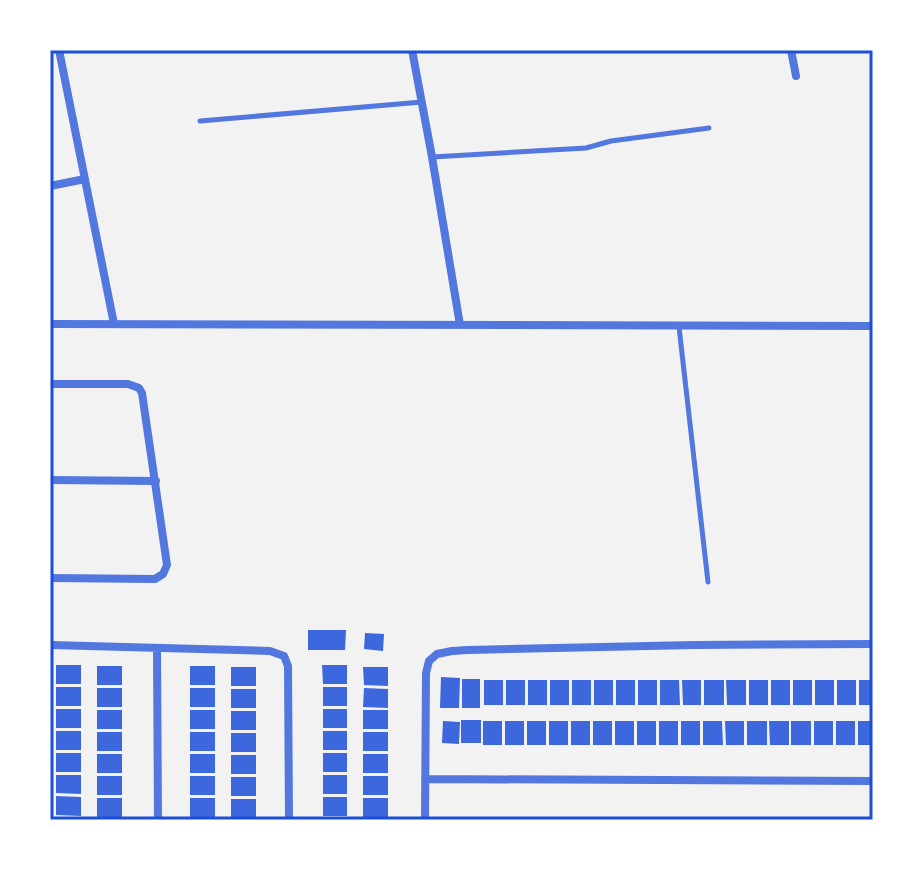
<svg xmlns="http://www.w3.org/2000/svg" width="923" height="870" font-family="Manrope,sans-serif">
	<style>
		.building { fill: #3d67dc }
		.lines { fill: none; stroke-linecap: round; stroke-linejoin: round }
		.service { stroke: #5277de; stroke-width: 5 }
		.minor { stroke: #5277de; stroke-width: 8 }
		.neatline { fill: none; stroke: #1d4ed8; stroke-width: 3 }
	</style>
	<rect width="100%" height="100%" fill="#f2f2f2"/>
	<path class="building" d="M 308,630 L 346,630 L 345,650 L 308,650 Z
		M 365,633 L 384,634 L 383,651 L 364,649 Z
		M 56,665 L 81,665 L 81,684 L 56,684 Z
		M 322,665 L 347,665 L 347,684 L 323,684 Z
		M 97,666 L 122,666 L 122,685 L 97,685 Z
		M 190,666 L 215,666 L 215,685 L 190,685 Z
		M 231,667 L 256,667 L 256,686 L 231,686 Z
		M 363,667 L 388,667 L 388,686 L 364,685 Z
		M 441,677 L 460,678 L 459,708 L 440,708 Z
		M 462,679 L 480,679 L 480,708 L 462,708 Z
		M 484,680 L 503,680 L 503,705 L 484,705 Z
		M 506,680 L 525,680 L 525,705 L 506,705 Z
		M 528,680 L 547,680 L 547,705 L 528,705 Z
		M 550,680 L 569,680 L 569,705 L 550,705 Z
		M 572,680 L 591,680 L 591,705 L 572,705 Z
		M 594,680 L 613,680 L 613,705 L 594,705 Z
		M 616,680 L 635,680 L 635,705 L 616,705 Z
		M 638,680 L 657,680 L 657,705 L 638,705 Z
		M 660,680 L 679,680 L 680,705 L 660,705 Z
		M 682,680 L 701,680 L 701,705 L 683,705 Z
		M 704,680 L 724,680 L 724,705 L 704,705 Z
		M 726,680 L 746,680 L 746,705 L 727,705 Z
		M 749,680 L 768,680 L 768,705 L 749,705 Z
		M 771,680 L 790,680 L 790,705 L 771,705 Z
		M 793,680 L 812,680 L 812,705 L 793,705 Z
		M 815,680 L 834,680 L 834,705 L 815,705 Z
		M 837,680 L 856,680 L 856,705 L 837,705 Z
		M 859,680 L 873,680 L 873,705 L 859,705 Z
		M 56,687 L 81,687 L 81,706 L 56,706 Z
		M 323,687 L 347,687 L 347,706 L 323,706 Z
		M 97,688 L 122,688 L 122,707 L 97,707 Z
		M 190,688 L 215,688 L 215,707 L 190,707 Z
		M 364,688 L 388,689 L 388,708 L 363,707 Z
		M 231,689 L 256,689 L 256,708 L 231,708 Z
		M 56,709 L 81,709 L 81,728 L 56,728 Z
		M 323,709 L 347,709 L 347,728 L 323,728 Z
		M 97,710 L 122,710 L 122,729 L 97,729 Z
		M 190,710 L 215,710 L 215,729 L 190,729 Z
		M 363,710 L 388,710 L 388,729 L 363,729 Z
		M 231,711 L 256,711 L 256,730 L 231,730 Z
		M 461,720 L 481,720 L 481,743 L 461,743 Z
		M 443,721 L 460,722 L 459,744 L 442,743 Z
		M 483,721 L 502,721 L 502,745 L 483,745 Z
		M 505,721 L 524,721 L 524,745 L 505,745 Z
		M 527,721 L 546,721 L 546,745 L 527,745 Z
		M 549,721 L 568,721 L 568,745 L 549,745 Z
		M 571,721 L 590,721 L 590,745 L 571,745 Z
		M 593,721 L 612,721 L 612,745 L 593,745 Z
		M 615,721 L 634,721 L 634,745 L 615,745 Z
		M 637,721 L 656,721 L 656,745 L 637,745 Z
		M 659,721 L 678,721 L 678,745 L 659,745 Z
		M 681,721 L 700,721 L 700,745 L 681,745 Z
		M 703,721 L 722,721 L 723,745 L 703,745 Z
		M 725,721 L 744,721 L 744,745 L 726,745 Z
		M 747,721 L 767,721 L 767,745 L 747,745 Z
		M 769,721 L 789,721 L 789,745 L 770,745 Z
		M 791,721 L 811,721 L 811,745 L 791,745 Z
		M 814,721 L 833,721 L 833,745 L 814,745 Z
		M 836,721 L 855,721 L 855,745 L 836,745 Z
		M 858,721 L 873,721 L 873,745 L 858,745 Z
		M 56,731 L 81,731 L 81,750 L 56,750 Z
		M 323,731 L 347,731 L 347,750 L 323,750 Z
		M 97,732 L 122,732 L 122,751 L 97,751 Z
		M 190,732 L 215,732 L 215,751 L 190,751 Z
		M 363,732 L 388,732 L 388,751 L 363,751 Z
		M 231,733 L 256,733 L 256,752 L 231,752 Z
		M 56,753 L 81,753 L 81,772 L 56,772 Z
		M 323,753 L 347,753 L 347,772 L 323,772 Z
		M 97,754 L 122,754 L 122,773 L 97,773 Z
		M 190,754 L 215,754 L 215,773 L 190,773 Z
		M 363,754 L 388,754 L 388,773 L 363,773 Z
		M 231,755 L 256,755 L 256,774 L 231,774 Z
		M 56,775 L 81,775 L 81,794 L 56,793 Z
		M 323,775 L 347,775 L 347,794 L 323,794 Z
		M 97,776 L 122,776 L 122,795 L 97,795 Z
		M 190,776 L 215,776 L 215,795 L 190,795 Z
		M 363,776 L 388,776 L 388,795 L 363,795 Z
		M 231,777 L 256,777 L 256,796 L 231,796 Z
		M 56,796 L 81,797 L 81,816 L 56,815 Z
		M 323,797 L 347,797 L 347,816 L 323,816 Z
		M 97,798 L 122,798 L 122,817 L 97,817 Z
		M 190,798 L 215,798 L 215,817 L 190,817 Z
		M 363,798 L 388,798 L 388,817 L 363,817 Z
		M 231,799 L 256,799 L 256,818 L 231,818 Z"/>
	<g class="lines">
		<path class="service" d="M 200,121 L 422,102
			M 432,157 L 586,148 L 611,141 L 709,128
			M 679,327 L 708,582"/>
		<path class="minor" d="M 59,50 L 114,324
			M 412,50 L 432,157 L 460,325
			M 791,50 L 796,76
			M 50,186 L 85,179
			M 50,324 L 873,326
			M 50,384 L 128,384 L 139,388 L 142,393 L 167,565 L 163,574 L 155,579 L 50,578
			M 50,480 L 156,481
			M 50,645 L 270,651 L 284,656 L 288,666 L 289,820
			M 157,649 L 158,820
			M 425,779 L 873,781
			M 425,820 L 426,673 L 429,661 L 437,654 L 452,651 L 468,650 L 695,645 L 873,644"/>
	</g>
	<rect width="923" height="870" fill="none" stroke="#ffffff" stroke-width="104"/>
	<rect x="52" y="52" width="819" height="766" class="neatline"/>
</svg>
